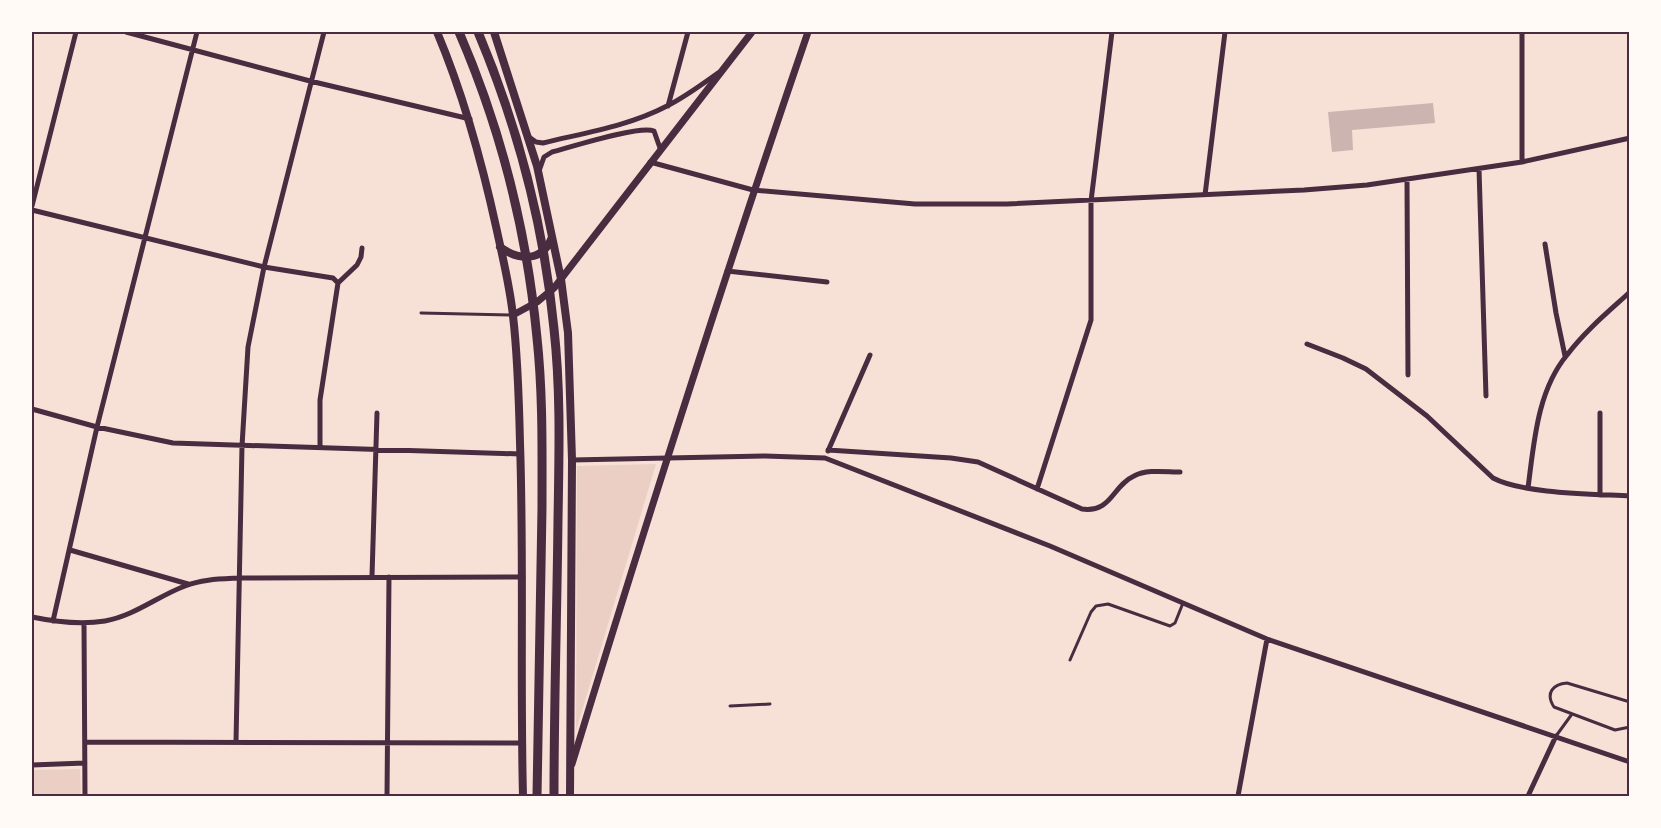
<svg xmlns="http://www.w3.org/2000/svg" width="1661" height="828" font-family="Barlow,sans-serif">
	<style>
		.green { fill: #ebcfc5 }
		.building { fill: #ccb4b1 }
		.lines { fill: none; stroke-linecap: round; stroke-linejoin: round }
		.service { stroke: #4a2c40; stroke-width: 3 }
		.minor { stroke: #4a2c40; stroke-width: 5 }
		.tertiary { stroke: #4a2c40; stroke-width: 7 }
		.secondary { stroke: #4a2c40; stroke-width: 8 }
		.trunk { stroke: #4a2c40; stroke-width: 9 }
		.neatline { fill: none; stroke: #4a2c40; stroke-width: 2 }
	</style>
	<rect width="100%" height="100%" fill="#f7e1d7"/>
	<path class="green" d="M 656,464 L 576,731 L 577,466 Z
		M 80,769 L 81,796 L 32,796 L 32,770 Z"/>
	<path class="building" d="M 1433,103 L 1435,123 L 1352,130 L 1353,150 L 1332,152 L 1328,112 Z"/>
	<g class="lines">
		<path class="service" d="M 421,313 L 512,315
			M 1070,660 L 1091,612 L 1096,606 L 1108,604 L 1170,626 L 1175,623 L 1183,603
			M 1630,702 L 1567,683 C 1553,684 1545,693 1554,707 L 1615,730 L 1630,727
			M 730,706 L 770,704
			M 1556,736 L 1572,714"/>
		<path class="minor" d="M 126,32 L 310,81 L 470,119
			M 1522,32 L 1522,162
			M 668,106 L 688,32
			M 529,137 L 536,142 L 543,143 C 584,133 629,126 667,106 C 685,97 701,85 718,73
			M 650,162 L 753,190 L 915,204 L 1007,204 L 1304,190 L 1367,185 L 1522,162 L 1630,138
			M 1479,169 L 1486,396
			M 539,171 L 544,157 L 552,152 C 571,147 639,125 654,131 L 660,148
			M 1407,180 L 1408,375
			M 1205,195 L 1225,32
			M 32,206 L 76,32
			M 32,210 L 264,267 L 333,278 L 338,283
			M 1545,244 L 1556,313 L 1565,356
			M 727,271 L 827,282
			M 1307,344 L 1343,358 L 1366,369 L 1427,416 L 1493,478 C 1523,494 1594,494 1630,496
			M 32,409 L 97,427 L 173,443 L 520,454
			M 320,447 L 320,400 L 338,283 L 357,265 L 361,257 L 362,248
			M 828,450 L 951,458 L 978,462 L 1082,509 C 1112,513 1112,486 1134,476 C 1147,469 1166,472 1180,472
			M 828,451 L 870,355
			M 572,460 L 765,456 L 825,458 L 1050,546 L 1267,639 L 1630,762
			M 1528,488 C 1534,443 1537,391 1567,355 C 1585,331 1608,312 1630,292
			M 1037,489 L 1091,320 L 1091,201 L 1112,32
			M 1600,495 L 1600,413
			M 70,550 L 188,584
			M 372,576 L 377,413
			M 32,617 C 56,622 80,625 105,621 C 134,616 158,596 185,586 C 202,579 221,579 240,578 L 523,577
			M 53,621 L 97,427 L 197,32
			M 84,624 L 85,796
			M 85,742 L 522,743
			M 236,742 L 242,446 L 248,347 L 264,267 L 324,32
			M 32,765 L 85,763
			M 387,796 L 389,577
			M 1238,796 L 1267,639
			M 1528,796 L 1556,736"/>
		<path class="tertiary" d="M 513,315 L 537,302 L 554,288 L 752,32
			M 572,764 C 647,519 725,274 808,32"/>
		<path class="secondary" d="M 437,32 C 464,96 482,162 497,231 C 503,259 510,287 513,316 C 518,358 519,400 520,443 C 524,561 520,679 523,796
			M 494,32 L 537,166 L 561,279 L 568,333 L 572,460 L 570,796
			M 500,247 C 519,261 543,262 552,237"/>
		<path class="trunk" d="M 459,32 C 501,129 527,233 537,338 C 543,394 542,450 542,506 C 541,603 538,700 537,796
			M 478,32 C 518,127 544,226 554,329 C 561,392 559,456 558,520 C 557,612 554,704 554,796"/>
	</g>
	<rect width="1661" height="828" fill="none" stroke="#fffaf5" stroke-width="66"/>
	<rect x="33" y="33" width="1595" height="762" class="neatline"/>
</svg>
